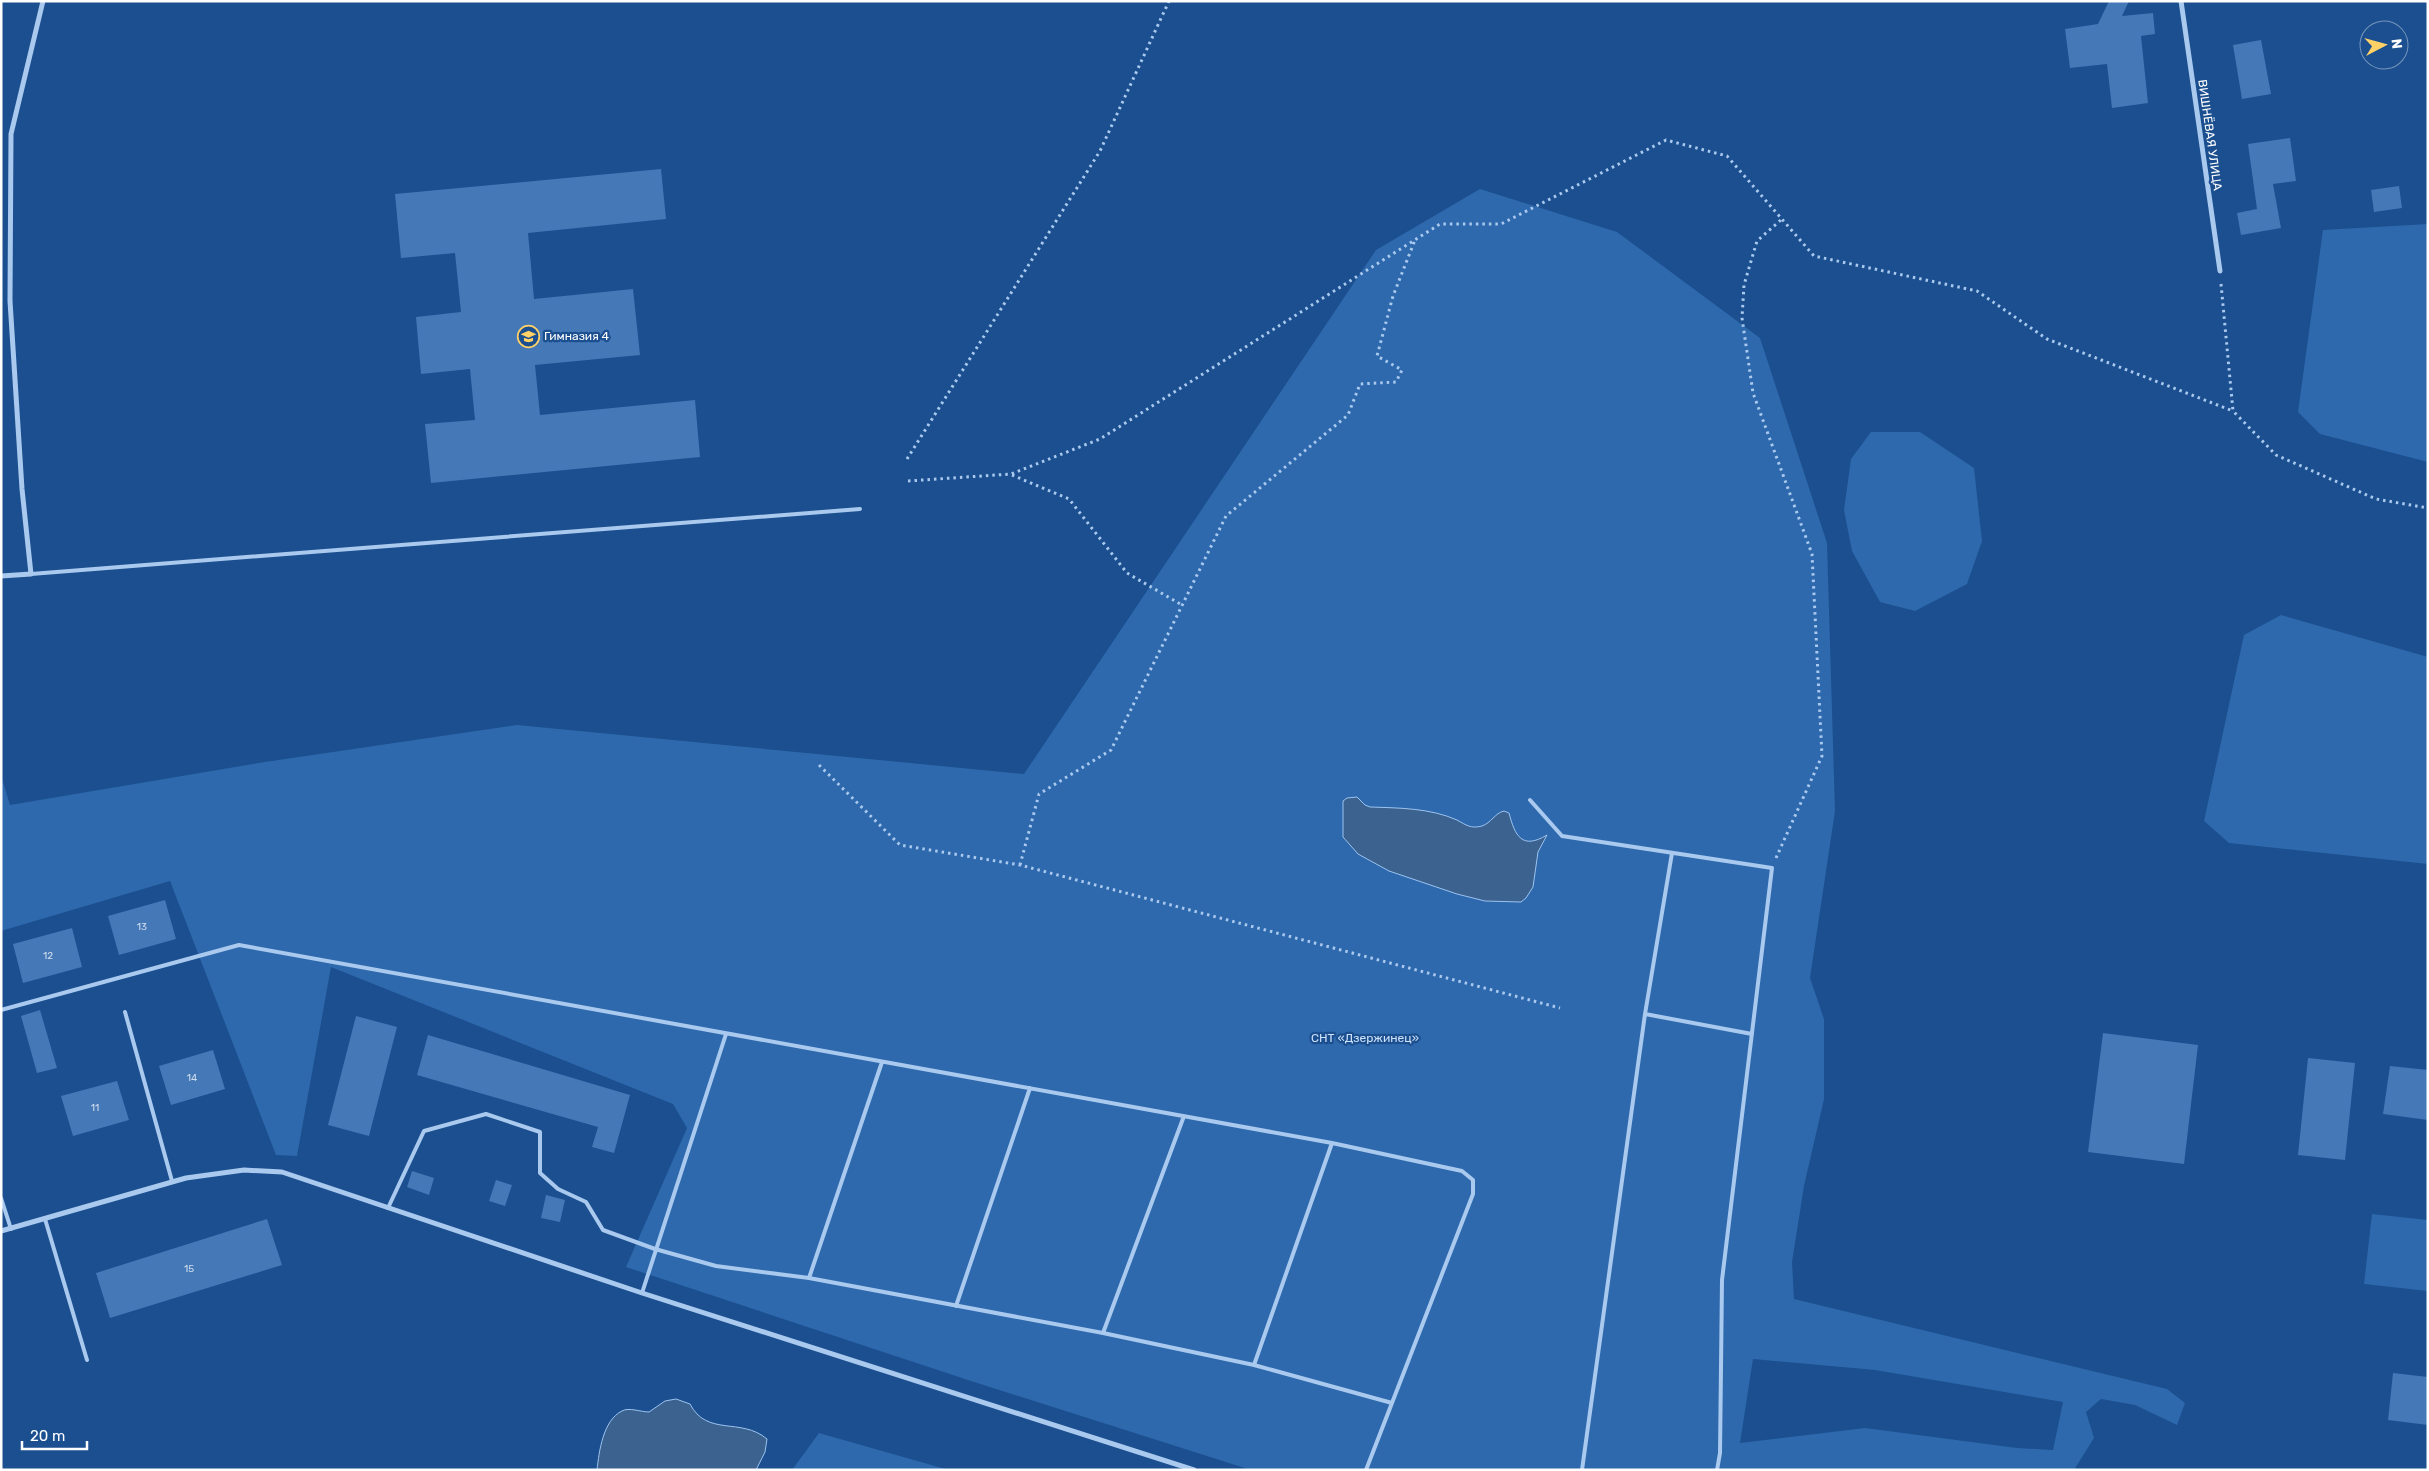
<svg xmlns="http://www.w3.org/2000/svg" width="2429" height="1471" font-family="Rubik,sans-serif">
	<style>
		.green { fill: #2e69ad; fill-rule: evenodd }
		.water { fill: #3c6290; stroke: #9cc4f0 }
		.building { fill: #4478b7 }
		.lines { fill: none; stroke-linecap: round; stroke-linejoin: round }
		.path { stroke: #a9c9ee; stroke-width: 3; stroke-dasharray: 2.5 4; stroke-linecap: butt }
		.lane { stroke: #a9c9ee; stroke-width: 4 }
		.street { stroke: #a9c9ee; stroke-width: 5 }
		.labels { text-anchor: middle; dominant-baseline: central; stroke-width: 4.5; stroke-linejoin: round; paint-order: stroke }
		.number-label { font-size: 10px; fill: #d0dded }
		.street-label { font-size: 12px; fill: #fff; stroke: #1b4f8f }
		.poi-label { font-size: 12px; fill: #fff; stroke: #1b4f8f; text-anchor: start }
		.park-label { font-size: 12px; fill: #cfe3fa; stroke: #1b4f8f }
	</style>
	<rect width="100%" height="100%" fill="#1b4f8f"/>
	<path class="green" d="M 1480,189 L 1617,232 L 1760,338 L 1827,543 L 1835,811 L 1810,978 L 1824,1019 L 1824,1099 L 1804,1186 L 1792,1262 L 1794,1299 L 2167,1389 L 2185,1403 L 2177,1425 L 2135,1405 L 2101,1399 L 2086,1412 L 2094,1438 L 2074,1470 L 1251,1470 L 971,1381 L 626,1267 L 687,1128 L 673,1104 L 331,967 L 297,1156 L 276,1155 L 170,881 L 1,931 L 1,775 L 10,805 L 265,762 L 517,725 L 1024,774 L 1376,250 ZM 1753,1359 L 1875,1370 L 2063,1402 L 2053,1450 L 2017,1448 L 1865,1428 L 1740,1443 Z
		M 2428,224 L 2428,462 L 2320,434 L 2298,412 L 2323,230 Z
		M 1871,432 L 1920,432 L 1974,468 L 1982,541 L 1967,584 L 1915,611 L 1880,602 L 1852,551 L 1844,510 L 1851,459 Z
		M 2281,615 L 2428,657 L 2428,864 L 2229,843 L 2204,821 L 2244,635 Z
		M 2372,1214 L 2428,1220 L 2428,1291 L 2364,1284 Z
		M 819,1433 L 949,1470 L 792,1470 Z"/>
	<path class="water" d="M 1357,797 L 1365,805 L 1370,807 C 1399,808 1430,808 1457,820 C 1466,825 1471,829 1482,826 C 1491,823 1495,813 1504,811 L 1509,813 C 1515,836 1522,850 1547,835 L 1538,852 L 1533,887 L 1526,898 L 1521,902 L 1485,901 L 1457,894 L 1389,871 L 1358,854 L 1343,837 L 1343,801 L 1347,798 Z
		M 676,1399 L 690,1404 C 707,1437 741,1417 767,1439 L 765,1452 L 756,1470 L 597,1470 C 599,1452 603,1420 622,1411 C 629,1407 641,1412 649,1412 L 665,1401 Z"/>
	<path class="building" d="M 2109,1 L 2129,1 L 2122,16 L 2153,13 L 2155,34 L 2141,36 L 2148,103 L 2112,108 L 2107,64 L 2070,68 L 2065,29 L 2098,24 Z
		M 2261,40 L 2271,94 L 2242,99 L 2233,45 Z
		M 2290,138 L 2296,181 L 2273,184 L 2281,228 L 2241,235 L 2237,213 L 2257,209 L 2248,144 Z
		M 661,169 L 666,219 L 528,233 L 534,299 L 633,289 L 640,355 L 535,365 L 540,415 L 695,400 L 700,457 L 431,483 L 425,424 L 475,420 L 470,369 L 421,374 L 416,317 L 461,312 L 455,253 L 401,258 L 395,194 Z
		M 2399,186 L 2402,208 L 2374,212 L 2371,190 Z
		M 165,900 L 176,939 L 119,955 L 108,916 Z
		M 72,928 L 82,967 L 23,983 L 13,944 Z
		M 40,1010 L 57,1068 L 37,1073 L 21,1016 Z
		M 356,1016 L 397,1027 L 369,1136 L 328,1125 Z
		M 2103,1033 L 2198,1045 L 2184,1164 L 2088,1152 Z
		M 428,1035 L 630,1095 L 614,1153 L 592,1147 L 598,1127 L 417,1075 Z
		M 213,1050 L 225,1089 L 171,1105 L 159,1066 Z
		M 2308,1058 L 2355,1063 L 2345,1160 L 2298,1155 Z
		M 2390,1066 L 2428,1070 L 2428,1120 L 2383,1114 Z
		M 117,1081 L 129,1120 L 73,1136 L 61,1096 Z
		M 412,1171 L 434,1178 L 429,1195 L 407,1187 Z
		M 496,1180 L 512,1185 L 505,1206 L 489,1201 Z
		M 546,1195 L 565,1200 L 560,1222 L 541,1218 Z
		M 267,1219 L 282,1265 L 110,1318 L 96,1273 Z
		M 2393,1373 L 2428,1377 L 2428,1425 L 2388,1420 Z"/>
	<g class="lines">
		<path class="path" d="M 2221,284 L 2233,411 L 2276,455 L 2376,499 L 2428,508
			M 907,459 L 1100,151 L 1169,1
			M 1012,475 L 1069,499 L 1127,573 L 1182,605
			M 908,481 L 1011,474 L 1100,439 L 1440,224 L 1501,224 L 1666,140 L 1727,156 L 1814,256 L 1977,291 L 2047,339 L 2233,411
			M 819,765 L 900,845 L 1020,865 L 1560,1008
			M 1776,858 L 1822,756 L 1812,554 L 1753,393 L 1742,318 L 1744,285 L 1757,241 L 1782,219
			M 1020,865 L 1039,794 L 1111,750 L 1226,516 L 1348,415 L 1360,384 L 1396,382 L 1402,370 L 1377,356 L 1393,296 L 1415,240"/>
		<path class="lane" d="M 31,574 L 860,509
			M 1530,800 L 1562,836 L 1772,868 L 1722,1280 L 1720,1453 L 1717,1470
			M 1672,853 L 1645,1014 L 1752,1034
			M 1,1010 L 239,945 L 1332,1143 L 1462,1171 L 1473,1180 L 1473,1194 L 1366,1470
			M 125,1012 L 172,1181
			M 1,1198 L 11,1229
			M 388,1208 L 424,1131 L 486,1114 L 540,1132 L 540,1173 L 558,1189 L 586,1202 L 603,1230 L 655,1249 L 716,1266 L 809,1278 L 1103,1333 L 1254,1365 L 1392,1403
			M 45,1219 L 87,1360
			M 809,1278 L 882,1062
			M 642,1293 L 726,1034
			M 956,1306 L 1030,1088
			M 1103,1333 L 1184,1116
			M 1254,1365 L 1332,1143
			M 1582,1470 L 1645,1014"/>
		<path class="street" d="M 2181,1 L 2220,271
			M 1,576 L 31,574 L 22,489 L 10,301 L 11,134 L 43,1
			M 1,1231 L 186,1178 L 244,1170 L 282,1172 L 642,1293 L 1194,1470"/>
	</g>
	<defs>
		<symbol id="school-ring" viewBox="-11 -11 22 22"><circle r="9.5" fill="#1b4f8f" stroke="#ffd166" stroke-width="1.5"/><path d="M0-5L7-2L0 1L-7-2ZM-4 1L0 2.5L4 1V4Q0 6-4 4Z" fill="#ffd166"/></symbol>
	</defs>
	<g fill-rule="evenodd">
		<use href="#school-ring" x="516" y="324" width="25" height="25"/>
	</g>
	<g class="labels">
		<g class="number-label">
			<text x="142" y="927">13</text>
			<text x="48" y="956">12</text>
			<text x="192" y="1078">14</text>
			<text x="95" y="1108">11</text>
			<text x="189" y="1269">15</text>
		</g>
		<g class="street-label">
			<text transform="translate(2210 135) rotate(82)">ВИШНЁВАЯ УЛИЦА</text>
		</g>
		<g class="poi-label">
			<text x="544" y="336">Гимназия 4</text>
		</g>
		<g class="park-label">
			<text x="1365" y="1038">СНТ «Дзержинец»</text>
		</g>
	</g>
	<rect width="2429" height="1471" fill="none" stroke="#ffffff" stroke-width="5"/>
	<g transform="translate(2384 45) rotate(84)"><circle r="24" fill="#1b4f8f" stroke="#7695bc"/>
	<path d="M0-4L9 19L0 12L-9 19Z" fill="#ffd166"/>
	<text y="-8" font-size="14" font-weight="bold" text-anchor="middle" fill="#ffffff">N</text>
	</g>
	<path d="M22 1441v8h65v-8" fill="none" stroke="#ffffff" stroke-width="2.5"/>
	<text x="30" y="1441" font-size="15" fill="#ffffff" stroke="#1b4f8f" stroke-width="4" paint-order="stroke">20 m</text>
</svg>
